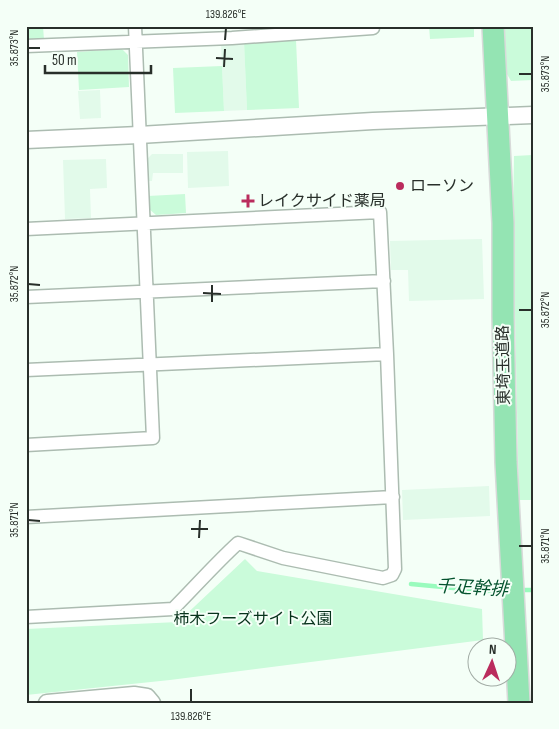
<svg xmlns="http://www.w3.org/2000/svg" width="559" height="729" font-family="'Sofia Sans Condensed','Noto Sans JP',sans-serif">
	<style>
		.built { fill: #e2faea }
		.green { fill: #cafbda }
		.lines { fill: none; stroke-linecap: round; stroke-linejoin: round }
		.stream { stroke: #99fbbd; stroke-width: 4.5 }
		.minor-casing { stroke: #acbcb1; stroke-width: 15 }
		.tertiary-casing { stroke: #acbcb1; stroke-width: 19 }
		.trunk-casing { stroke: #d8dad9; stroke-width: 24 }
		.minor { stroke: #fff; stroke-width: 12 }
		.tertiary { stroke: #fff; stroke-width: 16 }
		.trunk { stroke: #94e4b3; stroke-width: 21 }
		.ticks { fill: none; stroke: #282f2a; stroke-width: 2 }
		.poi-dot { fill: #ba2c5d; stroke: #f4fff7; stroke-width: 2 }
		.labels { text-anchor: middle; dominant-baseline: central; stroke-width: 4; stroke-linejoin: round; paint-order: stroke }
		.poi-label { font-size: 16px; fill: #282f2a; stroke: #f4fff7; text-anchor: start }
		.street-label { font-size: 16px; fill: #282f2a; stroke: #f4fff7 }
		.park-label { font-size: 16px; fill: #08331c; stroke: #f4fff7 }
		.water-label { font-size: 18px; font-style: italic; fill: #04532e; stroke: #f4fff7 }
		.neatline { fill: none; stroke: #282f2a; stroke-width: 2 }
		.ticks-label { font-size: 12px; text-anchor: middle; fill: #282f2a }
	</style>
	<rect width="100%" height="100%" fill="#f4fff7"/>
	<path class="built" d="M 244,42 L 247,110 L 224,111 L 221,44 Z
		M 100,90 L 101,118 L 80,119 L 78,91 Z
		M 228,151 L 229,186 L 188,188 L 187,152 Z
		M 152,154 L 183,154 L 183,173 L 153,173 L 152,181 L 148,181 L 147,159 Z
		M 106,159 L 107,188 L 90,189 L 91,218 L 65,219 L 63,160 Z
		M 482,239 L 484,299 L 409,301 L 408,270 L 391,270 L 390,241 Z
		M 489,486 L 490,516 L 403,520 L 402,490 Z"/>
	<path class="green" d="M 26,26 L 43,26 L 44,40 L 26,40 Z
		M 429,26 L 474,26 L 474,37 L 430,39 Z
		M 502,26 L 533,26 L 533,80 L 511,81 L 504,69 Z
		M 296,40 L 299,108 L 247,110 L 244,42 Z
		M 122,49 L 128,55 L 129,87 L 79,90 L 77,52 Z
		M 222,66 L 224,111 L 175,113 L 173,68 Z
		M 533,155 L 533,500 L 519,500 L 513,222 L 514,156 Z
		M 185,194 L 186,213 L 156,215 L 148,208 L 148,196 Z
		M 245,559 L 257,571 L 482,609 L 483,640 L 170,680 L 26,695 L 26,629 L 178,622 Z"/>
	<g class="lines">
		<path class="stream" d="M 411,584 L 485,591 L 507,590
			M 519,590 L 533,590"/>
		<defs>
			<path id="minor" d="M 26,46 L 232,38 L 373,28 L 373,26
				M 26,229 L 380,212 L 387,354 L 395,569 L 392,575 L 383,578 L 283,558 L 238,543 C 215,564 195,587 173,609 L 26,617
				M 26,297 L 384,281
				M 26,370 L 387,354
				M 26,445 L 153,438 L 135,26
				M 26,517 L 393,497"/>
			<path id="tertiary" d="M 26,140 L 139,135 L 373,121 L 533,115
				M 47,703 L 134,695 L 147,697 L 152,703"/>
			<path id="trunk" d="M 493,26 L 503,223 L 503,316 L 506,462 L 519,703"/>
		</defs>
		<use href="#minor" class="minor-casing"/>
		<use href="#tertiary" class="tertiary-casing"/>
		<use href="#trunk" class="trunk-casing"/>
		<use href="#minor" class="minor"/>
		<use href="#tertiary" class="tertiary"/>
		<use href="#trunk" class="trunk"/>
	</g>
	<path class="ticks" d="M 225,40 L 226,28M 28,48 L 40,48M 216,58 L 233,59M 224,67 L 225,49M 519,74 L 532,74M 28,284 L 40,285M 203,293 L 221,294M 212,302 L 212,285M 519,310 L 532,310M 28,520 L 40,521M 191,529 L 208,529M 199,538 L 200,520M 519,546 L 532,546M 191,702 L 191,689"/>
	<g class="poi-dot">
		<circle cx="400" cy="186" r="5"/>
		<path d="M245.5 193.5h5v5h5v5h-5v5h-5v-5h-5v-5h5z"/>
	</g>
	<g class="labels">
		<g class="poi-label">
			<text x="410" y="186">ローソン</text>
			<text x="258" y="201">レイクサイド薬局</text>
		</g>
		<g class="street-label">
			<text transform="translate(504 365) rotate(-91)">東埼玉道路</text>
		</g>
		<g class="park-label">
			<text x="253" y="619">柿木フーズサイト公園</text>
		</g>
		<g class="water-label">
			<text transform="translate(472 588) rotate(3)">千疋幹排</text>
		</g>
	</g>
	<rect width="559" height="729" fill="none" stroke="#f4fff7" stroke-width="55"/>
	<g transform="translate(492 662) rotate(3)"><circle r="24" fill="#f4fff7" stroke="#a2aca5"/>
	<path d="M0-4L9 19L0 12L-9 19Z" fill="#ba2c5d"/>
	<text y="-8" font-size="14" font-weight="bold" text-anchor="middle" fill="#282f2a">N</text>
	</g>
	<path d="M45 65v8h106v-8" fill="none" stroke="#282f2a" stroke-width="2.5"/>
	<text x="52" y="65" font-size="15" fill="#282f2a" stroke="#f4fff7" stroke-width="4" paint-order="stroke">50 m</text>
	<rect x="28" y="28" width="504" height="674" class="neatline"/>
	<g class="ticks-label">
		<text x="226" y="18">139.826°E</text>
		<text transform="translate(14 48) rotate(-90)" y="4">35.873°N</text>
		<text transform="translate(545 74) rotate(-90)" y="4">35.873°N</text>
		<text transform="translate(14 284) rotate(-90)" y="4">35.872°N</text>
		<text transform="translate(545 310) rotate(-90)" y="4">35.872°N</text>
		<text transform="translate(14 520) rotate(-90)" y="4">35.871°N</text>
		<text transform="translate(545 546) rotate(-90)" y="4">35.871°N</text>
		<text x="191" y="720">139.826°E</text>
	</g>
</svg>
